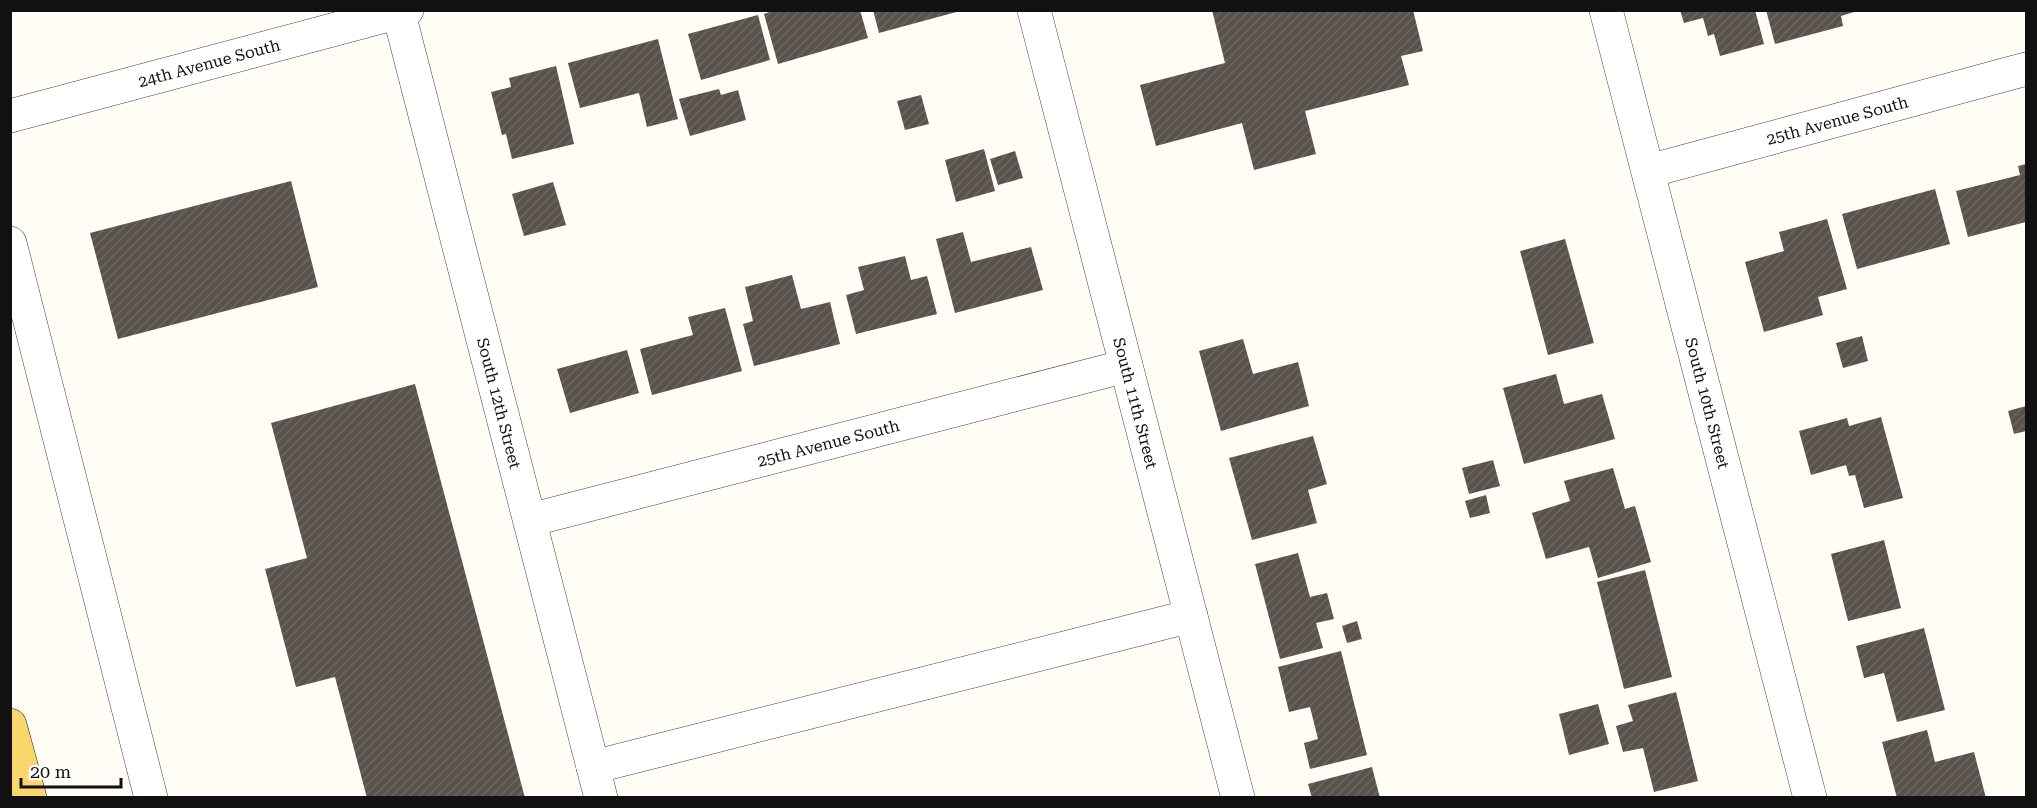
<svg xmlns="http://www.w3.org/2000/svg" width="2037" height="808" font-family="'Roboto Serif',serif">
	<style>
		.building { fill: url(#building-hatch) }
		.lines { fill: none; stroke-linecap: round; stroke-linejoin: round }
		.minor-casing { stroke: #444; stroke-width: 34 }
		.major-casing { stroke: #222; stroke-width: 34 }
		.minor { stroke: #fff; stroke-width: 33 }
		.major { stroke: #f9d66b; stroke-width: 33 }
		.labels { text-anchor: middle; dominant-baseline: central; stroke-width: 6; stroke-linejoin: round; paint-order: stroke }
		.street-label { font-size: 16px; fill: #111; stroke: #fff }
	</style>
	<defs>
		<pattern id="building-hatch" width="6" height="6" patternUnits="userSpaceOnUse" patternTransform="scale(1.5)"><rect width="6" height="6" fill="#5a524d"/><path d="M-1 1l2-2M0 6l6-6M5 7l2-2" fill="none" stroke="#6d6662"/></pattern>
	</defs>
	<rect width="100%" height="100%" fill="#fffdf5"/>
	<path class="building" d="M 775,10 L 860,10 L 868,38 L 778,64 L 764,14 Z
		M 873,10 L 960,10 L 960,11 L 879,33 Z
		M 1212,10 L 1413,10 L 1423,51 L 1401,56 L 1409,85 L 1305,111 L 1316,154 L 1254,170 L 1242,123 L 1156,146 L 1140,85 L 1225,63 Z
		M 1680,10 L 1755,10 L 1764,44 L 1720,56 L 1714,34 L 1708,36 L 1703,18 L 1684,23 Z
		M 1766,10 L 1857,10 L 1857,11 L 1841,16 L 1843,26 L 1775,44 Z
		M 758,15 L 770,60 L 701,80 L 688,34 Z
		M 658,39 L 678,119 L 647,127 L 639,93 L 580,108 L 568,63 Z
		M 556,66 L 574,144 L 512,159 L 506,134 L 502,135 L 491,92 L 511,87 L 509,78 Z
		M 719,89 L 721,95 L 738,90 L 746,120 L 690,136 L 679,99 Z
		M 921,95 L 929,124 L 905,130 L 897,101 Z
		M 984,149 L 995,191 L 956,202 L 945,160 Z
		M 1015,151 L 1023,178 L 998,185 L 990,159 Z
		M 2026,164 L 2026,222 L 1968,237 L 1956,191 L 2020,175 L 2018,166 Z
		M 291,181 L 318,287 L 118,339 L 90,233 Z
		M 553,182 L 566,225 L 524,236 L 512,194 Z
		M 1935,189 L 1950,244 L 1857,269 L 1842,214 Z
		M 1827,219 L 1847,289 L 1818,297 L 1823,315 L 1764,332 L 1745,262 L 1784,251 L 1779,232 Z
		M 963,232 L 971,262 L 1031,247 L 1043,290 L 955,313 L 936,239 Z
		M 1565,239 L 1594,343 L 1548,355 L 1520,251 Z
		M 905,256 L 911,280 L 927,276 L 937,314 L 856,334 L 846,295 L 864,290 L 858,267 Z
		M 792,275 L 801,309 L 830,302 L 840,344 L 754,366 L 743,324 L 753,321 L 745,287 Z
		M 725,308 L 742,371 L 652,395 L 640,349 L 693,335 L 688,317 Z
		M 1862,336 L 1868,361 L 1843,368 L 1836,343 Z
		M 1243,339 L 1253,374 L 1298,362 L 1309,406 L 1221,431 L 1199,351 Z
		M 627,350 L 639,393 L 570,413 L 557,369 Z
		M 1556,374 L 1564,404 L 1602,394 L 1615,439 L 1524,464 L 1503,388 Z
		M 415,384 L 525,798 L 367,798 L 335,677 L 296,687 L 265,569 L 307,558 L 271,423 Z
		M 2026,406 L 2026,431 L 2014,434 L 2008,411 Z
		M 1881,417 L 1903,498 L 1864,508 L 1855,475 L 1849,476 L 1846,465 L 1811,475 L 1799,431 L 1847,418 L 1849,426 Z
		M 1313,436 L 1327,484 L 1308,490 L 1317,523 L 1252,540 L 1229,458 Z
		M 1493,460 L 1500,486 L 1469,494 L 1462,468 Z
		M 1613,468 L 1625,509 L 1635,506 L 1651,562 L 1598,578 L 1589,547 L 1546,559 L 1532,513 L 1570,501 L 1564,481 Z
		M 1486,495 L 1490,513 L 1470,518 L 1465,501 Z
		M 1884,540 L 1901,608 L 1848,621 L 1831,554 Z
		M 1298,553 L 1310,597 L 1327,593 L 1334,619 L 1316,623 L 1323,648 L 1280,659 L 1255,564 Z
		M 1645,570 L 1672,677 L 1624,689 L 1597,582 Z
		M 1357,621 L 1362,639 L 1347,643 L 1342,626 Z
		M 1924,628 L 1945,710 L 1897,722 L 1884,673 L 1864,678 L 1856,646 Z
		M 1341,651 L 1367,755 L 1310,769 L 1304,743 L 1318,739 L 1310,707 L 1289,712 L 1278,667 Z
		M 1676,692 L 1698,781 L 1654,792 L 1643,748 L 1623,752 L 1616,726 L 1633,721 L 1628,705 Z
		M 1598,704 L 1609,744 L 1569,755 L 1559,714 Z
		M 1927,730 L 1935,762 L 1974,752 L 1986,798 L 1897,798 L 1882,742 Z
		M 1372,767 L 1380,798 L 1312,798 L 1308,784 Z"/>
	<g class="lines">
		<defs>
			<g id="minor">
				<path id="s1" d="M 398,10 L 601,798"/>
				<path id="s2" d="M 1034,10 L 1238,798"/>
				<path id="s3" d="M 1606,10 L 1810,798"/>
				<path id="s4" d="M 10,116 L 407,10"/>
				<path id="s5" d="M 1649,171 L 2026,69"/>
				<path d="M 10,243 L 151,798"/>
				<path id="s6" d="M 530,520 L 1126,366"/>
				<path d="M 593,767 L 1191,616"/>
			</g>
			<path id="major" d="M 10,725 L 30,798"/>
		</defs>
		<use href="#minor" class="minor-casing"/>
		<use href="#major" class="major-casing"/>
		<use href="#minor" class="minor"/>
		<use href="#major" class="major"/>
	</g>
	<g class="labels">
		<g class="street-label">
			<text stroke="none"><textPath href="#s4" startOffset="206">24th Avenue South</textPath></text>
			<text stroke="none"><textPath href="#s5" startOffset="195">25th Avenue South</textPath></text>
			<text stroke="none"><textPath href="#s1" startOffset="406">South 12th Street</textPath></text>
			<text stroke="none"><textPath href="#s2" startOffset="406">South 11th Street</textPath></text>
			<text stroke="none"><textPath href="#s3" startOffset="406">South 10th Street</textPath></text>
			<text stroke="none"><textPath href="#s6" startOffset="308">25th Avenue South</textPath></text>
		</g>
	</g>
	<rect width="2037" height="808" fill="none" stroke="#111111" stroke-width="24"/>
	<path d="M21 778v9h100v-9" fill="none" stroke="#111111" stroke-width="3"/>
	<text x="30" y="778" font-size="18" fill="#111111" stroke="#ffffff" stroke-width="4.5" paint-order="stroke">20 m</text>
</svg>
